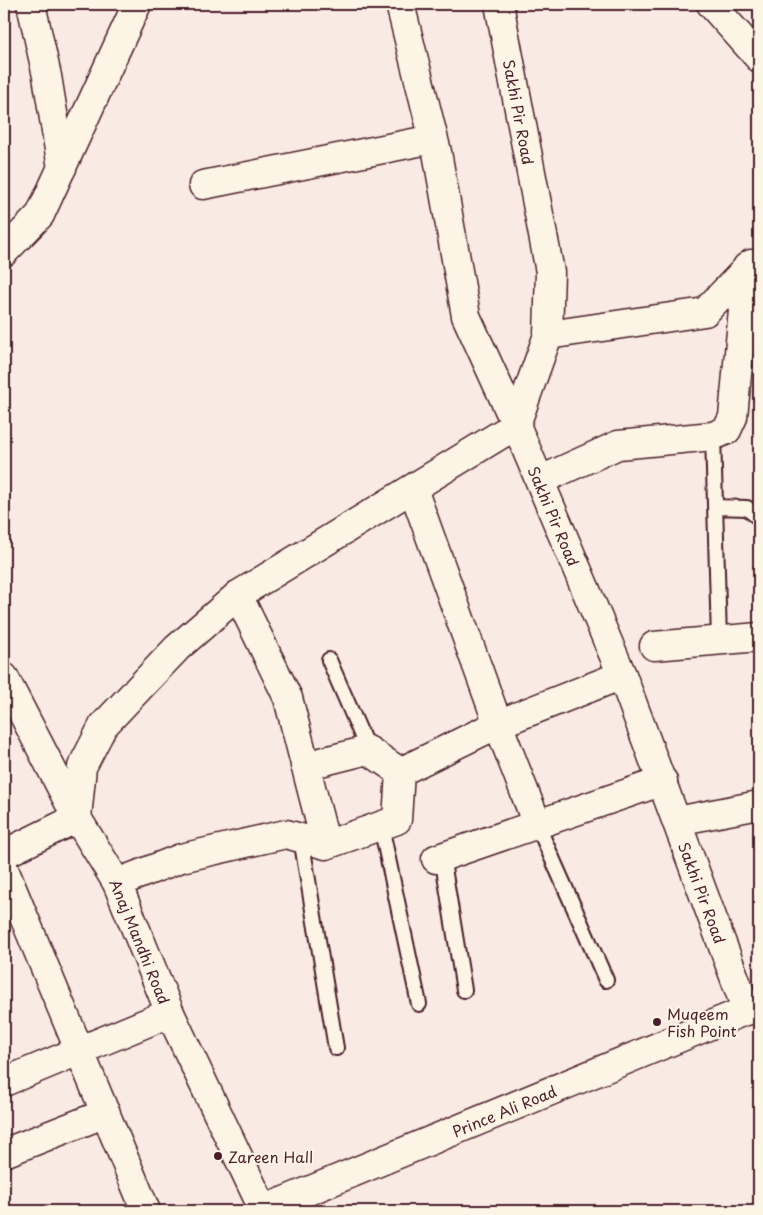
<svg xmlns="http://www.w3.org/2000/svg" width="763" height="1215" font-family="'Playpen Sans',sans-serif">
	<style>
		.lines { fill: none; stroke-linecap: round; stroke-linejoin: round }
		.service-casing { stroke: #4a1f2b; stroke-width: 18 }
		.minor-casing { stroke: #4a1f2b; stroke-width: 31 }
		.tertiary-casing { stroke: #4a1f2b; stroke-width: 31 }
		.service { stroke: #fcf5e5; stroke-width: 14 }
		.minor { stroke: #fcf5e5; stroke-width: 28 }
		.tertiary { stroke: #fcf5e5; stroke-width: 28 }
		.poi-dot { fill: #4a1f2b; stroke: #fcf5e5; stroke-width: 2 }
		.labels { text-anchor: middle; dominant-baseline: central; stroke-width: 4; stroke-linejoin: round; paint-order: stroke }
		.street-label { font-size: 15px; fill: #4a1f2b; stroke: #fcf5e5 }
		.poi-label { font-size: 15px; fill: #4a1f2b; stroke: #fcf5e5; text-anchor: start }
	</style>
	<rect width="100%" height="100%" fill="#f9eae4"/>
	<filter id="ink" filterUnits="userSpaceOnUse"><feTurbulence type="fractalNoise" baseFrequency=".02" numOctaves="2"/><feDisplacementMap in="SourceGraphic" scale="10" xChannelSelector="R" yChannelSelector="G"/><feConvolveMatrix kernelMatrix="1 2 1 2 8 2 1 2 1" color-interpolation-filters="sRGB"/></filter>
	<g filter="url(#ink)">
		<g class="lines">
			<defs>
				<path id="service" d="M 713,436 L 719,639
					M 715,507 L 747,508 L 759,518
					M 329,660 L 368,750
					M 537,824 L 606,980
					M 381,826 L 419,1004
					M 301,838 L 336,1048
					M 442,856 L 464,990"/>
				<path id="minor" d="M 31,4 L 47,76 L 62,168
					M 400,4 L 437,152 L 466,316 L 516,425
					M 711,4 L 759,58
					M 203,185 L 433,139
					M 548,335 L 705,312 L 751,264
					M 541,480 L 618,445 L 713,436 L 727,430 L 733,417 L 747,267
					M 413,489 L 498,724 L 537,824
					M 238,595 L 288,698 L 326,845
					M 654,646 L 759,637
					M 305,766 L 368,750 L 400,772
					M 677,821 L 759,805
					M 436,859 L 663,781
					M 4,869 L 146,1211
					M 117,883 L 181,858 L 286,834 L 326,845 L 397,820 L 400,772 L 498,724 L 622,675
					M 4,1082 L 170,1013
					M 4,1153 L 106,1113"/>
				<g id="tertiary">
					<path id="s1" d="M 499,4 L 550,272 L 548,335 L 516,425 L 622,675 L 747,1011"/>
					<path d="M 4,252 L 40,215 L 137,4"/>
					<path id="s2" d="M 4,677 L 77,818 L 117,883 L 170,1013 L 264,1211"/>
					<path d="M 4,854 L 77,818 L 82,767 L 103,726 L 177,648 L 238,595 L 516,425"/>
					<path id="s3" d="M 260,1211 L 759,1005"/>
				</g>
			</defs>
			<use href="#service" class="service-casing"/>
			<use href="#minor" class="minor-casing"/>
			<use href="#tertiary" class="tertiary-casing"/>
			<use href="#service" class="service"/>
			<use href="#minor" class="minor"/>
			<use href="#tertiary" class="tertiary"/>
		</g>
	</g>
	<g class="poi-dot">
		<circle cx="657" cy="1022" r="5"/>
		<circle cx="218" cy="1156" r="5"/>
	</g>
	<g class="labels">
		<g class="street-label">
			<text stroke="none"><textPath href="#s1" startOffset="110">Sakhi Pir Road</textPath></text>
			<text stroke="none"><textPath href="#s1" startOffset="530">Sakhi Pir Road</textPath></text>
			<text stroke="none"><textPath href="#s1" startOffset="935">Sakhi Pir Road</textPath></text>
			<text stroke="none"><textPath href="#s2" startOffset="298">Anaj Mandhi Road</textPath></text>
			<text stroke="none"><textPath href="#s3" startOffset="264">Prince Ali Road</textPath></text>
		</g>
		<g class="poi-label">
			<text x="667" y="1013">Muqeem<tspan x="667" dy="17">Fish Point</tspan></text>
			<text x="228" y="1156">Zareen Hall</text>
		</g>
	</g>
	<rect width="763" height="1215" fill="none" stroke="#fcf5e5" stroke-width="20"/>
	<rect x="10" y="10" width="743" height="1195" fill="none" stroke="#4a1f2b" stroke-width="2" filter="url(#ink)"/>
</svg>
